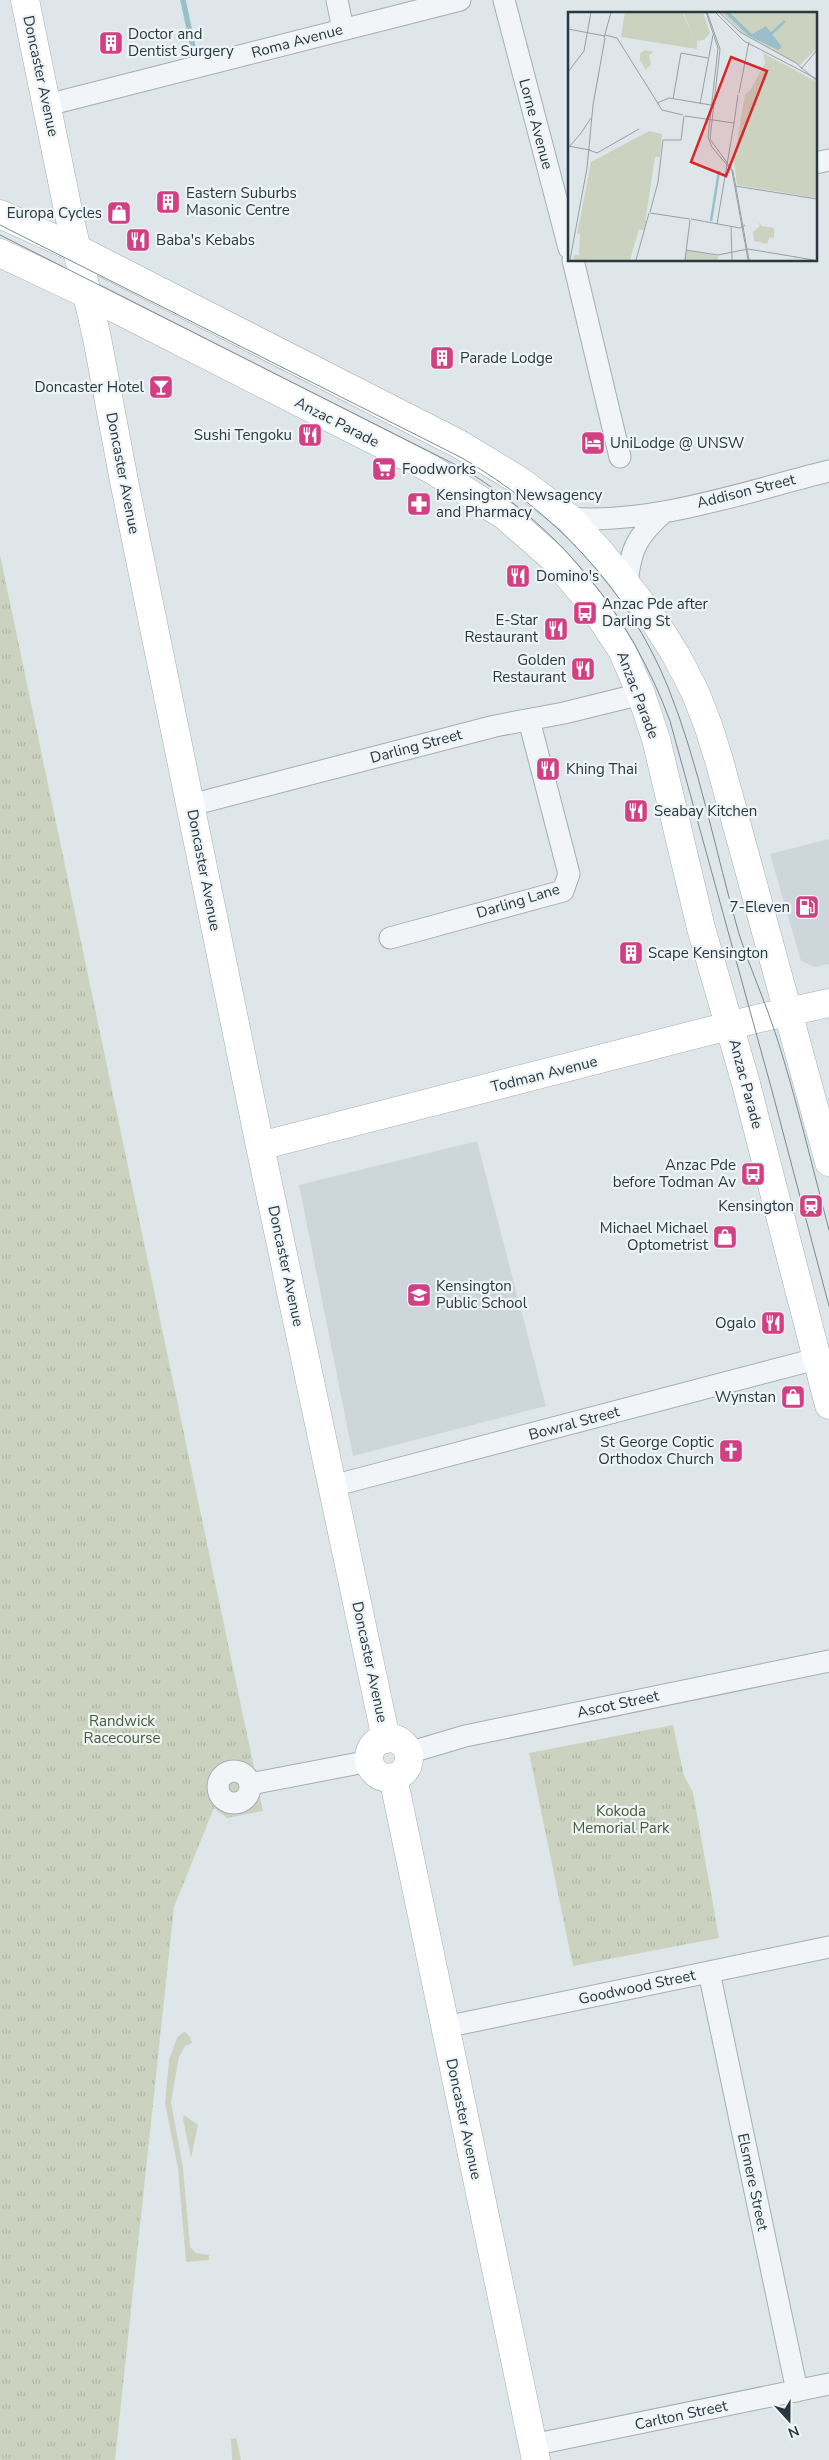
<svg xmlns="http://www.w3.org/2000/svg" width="829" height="2460" font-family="'Nunito Sans',sans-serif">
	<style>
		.built { fill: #cdd6db }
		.grass { fill: #cbd3c0 }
		.park { fill: url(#park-tufts) }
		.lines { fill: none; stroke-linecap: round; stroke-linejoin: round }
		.stream { stroke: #99c0ca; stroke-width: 5.5 }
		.street-casing { stroke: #a4aeb3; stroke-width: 23 }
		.secondary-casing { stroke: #a4aeb3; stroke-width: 29 }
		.primary-casing { stroke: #9eaeb5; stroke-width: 29 }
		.street { stroke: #f2f5f7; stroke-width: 21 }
		.secondary { stroke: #fff; stroke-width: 28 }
		.primary { stroke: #fff; stroke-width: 28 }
		.tram { stroke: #788b93; stroke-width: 1 }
		.labels { text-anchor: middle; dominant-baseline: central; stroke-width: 4.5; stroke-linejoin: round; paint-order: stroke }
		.poi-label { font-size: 15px; fill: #273841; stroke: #eff4f6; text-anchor: start }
		.street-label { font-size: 15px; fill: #273841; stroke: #eff4f6 }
		.park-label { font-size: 15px; fill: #485d34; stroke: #eff4f6 }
		.inset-river { fill: none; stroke: #99c0ca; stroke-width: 2.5 }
		.inset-road { fill: none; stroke: #95a0a6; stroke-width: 1 }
		.view { fill: #d62828; fill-opacity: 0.15; stroke: #d62828; stroke-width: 2.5 }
		.inset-edge { fill: none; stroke: #273841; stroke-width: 2.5 }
	</style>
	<defs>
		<pattern id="park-tufts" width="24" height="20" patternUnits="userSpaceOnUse" patternTransform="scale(1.25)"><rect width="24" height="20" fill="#cbd3c0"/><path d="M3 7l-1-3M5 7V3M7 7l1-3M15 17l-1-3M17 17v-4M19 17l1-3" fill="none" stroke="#aeb6a6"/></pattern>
	</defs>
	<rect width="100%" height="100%" fill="#dfe6e9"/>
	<path class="built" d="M 829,839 L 829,964 L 815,967 L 801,961 L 770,854 Z
		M 477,1141 L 546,1406 L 353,1456 L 299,1185 Z"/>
	<path class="grass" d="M 184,2031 L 190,2037 L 192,2043 L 185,2046 L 179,2057 L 171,2102 L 183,2168 L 190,2247 L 196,2253 L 209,2255 L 209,2260 L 186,2262 L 178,2168 L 165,2103 L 169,2060 L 177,2038 Z
		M 184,2115 L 198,2125 L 191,2158 L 183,2119 Z
		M 236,2438 L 241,2460 L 232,2460 L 231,2439 Z"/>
	<path class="park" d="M 0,555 L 263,1811 L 227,1818 L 214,1808 L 174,1907 L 115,2460 L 0,2460 Z
		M 673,1725 L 684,1776 L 693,1792 L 719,1938 L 573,1966 L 529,1753 Z"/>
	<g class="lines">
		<path class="stream" d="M 183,0 L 193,47"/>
		<defs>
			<path id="street" d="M 337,0 L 343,29
				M 504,0 L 569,248
				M 47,105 L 460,0
				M 815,163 L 829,160
				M 573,260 L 620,457
				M 569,518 C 652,525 748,491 829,471
				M 627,585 C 630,549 637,536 664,512
				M 191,805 L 495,726 L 564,713 L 641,694
				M 390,938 L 563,891 L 569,874 L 529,720
				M 332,1486 L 816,1359
				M 408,1753 L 465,1736 L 829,1661
				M218 1787a16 16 0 1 1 32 0a16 16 0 1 1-32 0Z
				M 250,1784 L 370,1761
				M 709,1972 L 797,2391
				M 445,2027 L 829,1947
				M 532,2445 L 829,2384"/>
			<path id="secondary" d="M 25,0 L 69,215 L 97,338 L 125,486 L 260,1146 L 386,1739
				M 260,1146 L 760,1018 L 829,1003
				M369 1758a20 20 0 1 1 40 0a20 20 0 1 1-40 0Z
				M 393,1777 L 536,2460"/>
			<path id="primary" d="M 0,214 L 77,249 L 459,444 L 520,481 L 569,518 L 601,553 L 650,614 L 676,655 L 695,692 L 708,725 L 719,760 L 829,1162
				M 0,253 L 87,294 L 431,469 L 505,516 L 553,558 L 591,603 L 622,650 L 641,694 L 656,739 L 701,928 L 745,1080 L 829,1405"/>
		</defs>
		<use href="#street" class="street-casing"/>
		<use href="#secondary" class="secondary-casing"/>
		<use href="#primary" class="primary-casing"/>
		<use href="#street" class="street"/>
		<use href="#secondary" class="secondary"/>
		<use href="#primary" class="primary"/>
		<path class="tram" d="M 0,225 L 462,458 C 553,511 628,588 668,687 C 699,764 716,854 739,934 C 750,969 766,1003 777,1038 C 797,1101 812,1166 829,1230
			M 0,235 L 462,468 C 560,527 630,613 670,721 L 771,1087 L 829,1306"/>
	</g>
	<defs>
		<symbol id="building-square" viewBox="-11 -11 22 22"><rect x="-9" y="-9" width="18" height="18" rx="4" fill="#d33f83" stroke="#eff4f6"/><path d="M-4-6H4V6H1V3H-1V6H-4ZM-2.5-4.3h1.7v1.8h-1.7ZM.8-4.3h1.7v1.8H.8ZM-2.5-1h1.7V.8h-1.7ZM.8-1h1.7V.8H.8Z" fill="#fff"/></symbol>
		<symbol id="shop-square" viewBox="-11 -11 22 22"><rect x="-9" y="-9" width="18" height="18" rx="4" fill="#d33f83" stroke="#eff4f6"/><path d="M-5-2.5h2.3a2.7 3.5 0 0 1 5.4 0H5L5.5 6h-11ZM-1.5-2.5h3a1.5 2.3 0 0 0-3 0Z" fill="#fff"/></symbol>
		<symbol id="restaurant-square" viewBox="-11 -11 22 22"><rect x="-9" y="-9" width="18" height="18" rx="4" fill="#d33f83" stroke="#eff4f6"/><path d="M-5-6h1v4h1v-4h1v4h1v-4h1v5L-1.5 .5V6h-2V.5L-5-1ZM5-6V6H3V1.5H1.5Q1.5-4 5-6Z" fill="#fff"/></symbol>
		<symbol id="bar-square" viewBox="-11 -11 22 22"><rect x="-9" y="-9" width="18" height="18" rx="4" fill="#d33f83" stroke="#eff4f6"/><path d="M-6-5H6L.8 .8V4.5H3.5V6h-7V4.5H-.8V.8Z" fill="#fff"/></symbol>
		<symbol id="hotel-square" viewBox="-11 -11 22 22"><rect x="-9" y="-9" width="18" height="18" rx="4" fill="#d33f83" stroke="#eff4f6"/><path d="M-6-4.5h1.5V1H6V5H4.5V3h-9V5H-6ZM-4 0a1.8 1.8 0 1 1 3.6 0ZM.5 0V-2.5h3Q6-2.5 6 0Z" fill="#fff"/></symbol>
		<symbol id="supermarket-square" viewBox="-11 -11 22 22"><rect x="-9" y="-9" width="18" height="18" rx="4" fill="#d33f83" stroke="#eff4f6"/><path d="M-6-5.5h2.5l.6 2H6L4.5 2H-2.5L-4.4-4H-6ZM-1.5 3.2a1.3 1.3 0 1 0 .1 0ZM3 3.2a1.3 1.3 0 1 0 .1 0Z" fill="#fff"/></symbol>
		<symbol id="pharmacy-square" viewBox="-11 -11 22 22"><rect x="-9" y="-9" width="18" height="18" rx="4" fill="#d33f83" stroke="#eff4f6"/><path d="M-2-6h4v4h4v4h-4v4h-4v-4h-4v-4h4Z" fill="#fff"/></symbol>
		<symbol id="bus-square" viewBox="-11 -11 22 22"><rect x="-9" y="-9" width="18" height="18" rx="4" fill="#d33f83" stroke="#eff4f6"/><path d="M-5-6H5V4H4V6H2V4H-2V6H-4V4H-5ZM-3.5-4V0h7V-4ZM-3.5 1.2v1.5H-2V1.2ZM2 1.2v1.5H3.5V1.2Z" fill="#fff"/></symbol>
		<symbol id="fuel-square" viewBox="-11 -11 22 22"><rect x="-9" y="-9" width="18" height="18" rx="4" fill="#d33f83" stroke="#eff4f6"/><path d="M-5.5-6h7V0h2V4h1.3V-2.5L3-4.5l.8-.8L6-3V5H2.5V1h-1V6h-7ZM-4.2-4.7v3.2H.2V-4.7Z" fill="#fff"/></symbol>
		<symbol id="station-square" viewBox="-11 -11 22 22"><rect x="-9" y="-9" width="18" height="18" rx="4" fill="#d33f83" stroke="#eff4f6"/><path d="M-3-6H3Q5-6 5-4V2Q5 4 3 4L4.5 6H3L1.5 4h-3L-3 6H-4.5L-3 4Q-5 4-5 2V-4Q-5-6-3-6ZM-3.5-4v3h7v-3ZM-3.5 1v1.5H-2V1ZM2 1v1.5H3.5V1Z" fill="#fff"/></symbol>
		<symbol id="school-square" viewBox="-11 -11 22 22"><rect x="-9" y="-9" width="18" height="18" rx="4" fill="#d33f83" stroke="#eff4f6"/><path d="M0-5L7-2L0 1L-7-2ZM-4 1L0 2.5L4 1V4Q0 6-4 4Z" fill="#fff"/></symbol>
		<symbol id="church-square" viewBox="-11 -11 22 22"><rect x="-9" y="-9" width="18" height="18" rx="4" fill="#d33f83" stroke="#eff4f6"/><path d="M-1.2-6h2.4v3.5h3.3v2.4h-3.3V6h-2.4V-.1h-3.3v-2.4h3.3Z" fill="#fff"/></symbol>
	</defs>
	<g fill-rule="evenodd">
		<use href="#building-square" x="97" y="29" width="28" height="28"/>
		<use href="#building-square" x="154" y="188" width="28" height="28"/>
		<use href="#shop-square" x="105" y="199" width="28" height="28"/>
		<use href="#restaurant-square" x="124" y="226" width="28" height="28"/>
		<use href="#building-square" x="428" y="344" width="28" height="28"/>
		<use href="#bar-square" x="147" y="373" width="28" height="28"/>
		<use href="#restaurant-square" x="296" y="421" width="28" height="28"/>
		<use href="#hotel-square" x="579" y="429" width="28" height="28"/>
		<use href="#supermarket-square" x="370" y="455" width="28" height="28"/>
		<use href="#pharmacy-square" x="405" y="490" width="28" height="28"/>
		<use href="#restaurant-square" x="504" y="562" width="28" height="28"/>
		<use href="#bus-square" x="571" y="599" width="28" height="28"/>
		<use href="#restaurant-square" x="542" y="615" width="28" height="28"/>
		<use href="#restaurant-square" x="569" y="655" width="28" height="28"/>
		<use href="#restaurant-square" x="534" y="755" width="28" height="28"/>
		<use href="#restaurant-square" x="622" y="797" width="28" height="28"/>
		<use href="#fuel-square" x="793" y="893" width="28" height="28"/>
		<use href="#building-square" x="617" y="939" width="28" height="28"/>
		<use href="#bus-square" x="739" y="1160" width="28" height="28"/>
		<use href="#station-square" x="797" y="1192" width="28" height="28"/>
		<use href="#shop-square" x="711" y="1223" width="28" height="28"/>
		<use href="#school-square" x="405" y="1281" width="28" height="28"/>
		<use href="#restaurant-square" x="759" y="1309" width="28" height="28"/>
		<use href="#shop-square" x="779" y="1383" width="28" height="28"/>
		<use href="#church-square" x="717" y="1437" width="28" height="28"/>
	</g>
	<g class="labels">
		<g class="poi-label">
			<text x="128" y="34">Doctor and<tspan x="128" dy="17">Dentist Surgery</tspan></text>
			<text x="186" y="193">Eastern Suburbs<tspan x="186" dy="17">Masonic Centre</tspan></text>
			<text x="102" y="213" text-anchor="end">Europa Cycles</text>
			<text x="156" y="240">Baba's Kebabs</text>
			<text x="460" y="358">Parade Lodge</text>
			<text x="144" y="387" text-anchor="end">Doncaster Hotel</text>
			<text x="292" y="435" text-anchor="end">Sushi Tengoku</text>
			<text x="610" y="443">UniLodge @ UNSW</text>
			<text x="402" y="469">Foodworks</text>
			<text x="436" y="495">Kensington Newsagency<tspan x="436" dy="17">and Pharmacy</tspan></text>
			<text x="536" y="576">Domino's</text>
			<text x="602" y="604">Anzac Pde after<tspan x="602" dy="17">Darling St</tspan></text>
			<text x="538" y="620" text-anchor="end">E-Star<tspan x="538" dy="17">Restaurant</tspan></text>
			<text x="566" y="660" text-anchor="end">Golden<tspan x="566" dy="17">Restaurant</tspan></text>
			<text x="566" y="769">Khing Thai</text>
			<text x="654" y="811">Seabay Kitchen</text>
			<text x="790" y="907" text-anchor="end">7-Eleven</text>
			<text x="648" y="953">Scape Kensington</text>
			<text x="736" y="1165" text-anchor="end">Anzac Pde<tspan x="736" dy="17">before Todman Av</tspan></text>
			<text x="794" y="1206" text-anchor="end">Kensington</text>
			<text x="708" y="1228" text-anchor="end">Michael Michael<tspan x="708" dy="17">Optometrist</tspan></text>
			<text x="436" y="1286">Kensington<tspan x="436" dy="17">Public School</tspan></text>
			<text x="756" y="1323" text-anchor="end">Ogalo</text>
			<text x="776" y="1397" text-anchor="end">Wynstan</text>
			<text x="714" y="1442" text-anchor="end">St George Coptic<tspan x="714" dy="17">Orthodox Church</tspan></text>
		</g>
		<g class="street-label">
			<text transform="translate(297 41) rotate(-15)">Roma Avenue</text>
			<text transform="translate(41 76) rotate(78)">Doncaster Avenue</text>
			<text transform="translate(536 124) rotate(75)">Lorne Avenue</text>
			<text transform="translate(337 422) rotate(27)">Anzac Parade</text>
			<text transform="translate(123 473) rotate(79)">Doncaster Avenue</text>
			<text transform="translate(746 491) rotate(-14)">Addison Street</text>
			<text transform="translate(638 695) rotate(69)">Anzac Parade</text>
			<text transform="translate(416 746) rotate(-15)">Darling Street</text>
			<text transform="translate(204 870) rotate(79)">Doncaster Avenue</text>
			<text transform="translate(518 901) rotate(-17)">Darling Lane</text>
			<text transform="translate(544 1074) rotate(-14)">Todman Avenue</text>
			<text transform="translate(746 1084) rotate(75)">Anzac Parade</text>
			<text transform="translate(286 1266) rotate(78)">Doncaster Avenue</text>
			<text transform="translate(574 1423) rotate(-15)">Bowral Street</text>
			<text transform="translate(370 1662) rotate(78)">Doncaster Avenue</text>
			<text transform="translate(618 1704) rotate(-12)">Ascot Street</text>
			<text transform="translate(637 1987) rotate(-12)">Goodwood Street</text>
			<text transform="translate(464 2119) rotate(78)">Doncaster Avenue</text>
			<text transform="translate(753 2182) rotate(78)">Elsmere Street</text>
			<text transform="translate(681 2415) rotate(-12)">Carlton Street</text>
		</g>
		<g class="park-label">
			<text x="122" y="1721">Randwick<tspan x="122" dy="17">Racecourse</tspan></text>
			<text x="621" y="1811">Kokoda<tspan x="621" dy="17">Memorial Park</tspan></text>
		</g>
	</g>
	<g transform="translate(568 12)">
		<rect width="249" height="249" fill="#dfe6e9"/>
		<path d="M 57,0 L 114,0 L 126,26 L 115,0 L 135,0 L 142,21 L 136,28 L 129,29 L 129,37 L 53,25 ZM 81,119 L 94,122 L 92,145 L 87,145 L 76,218 L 71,217 L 62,248 L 5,248 L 7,242 L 11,244 L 12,222 L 9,222 L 23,150 Z" fill="#cbd3c0"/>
		<path d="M 75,123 L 82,126 L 57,140 L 45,140 ZM 79,208 L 76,218 L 71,217 L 60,248 L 64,217 Z" fill="#cbd3c0"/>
		<path d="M 153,0 L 249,0 L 249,36 L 232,53 L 173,20 ZM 77,38 L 86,40 L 81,43 L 83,52 L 78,58 L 72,48 L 72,41 ZM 195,41 L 249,70 L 249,186 L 169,173 L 166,149 L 177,82 L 182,79 L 197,51 ZM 190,210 L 194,214 L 206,216 L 206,226 L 202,225 L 199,232 L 186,229 L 185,220 L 192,214 ZM 119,238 L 150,244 L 150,248 L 117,248 Z" fill="#cbd3c0"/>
		<path d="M 156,0 L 161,0 L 184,22 L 198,14 L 214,35 L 210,38 L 181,24 Z" fill="#99c0ca"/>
		<path class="inset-river" d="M 202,23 L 217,9M 143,209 L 151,159"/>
		<path class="inset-road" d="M 138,0 L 150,36 L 140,125 L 144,135 L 164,159 L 180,248M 139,0 L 152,37 L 142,127 L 165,159 L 181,248M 147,0 L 176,29 L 249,67M 151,0 L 172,20 L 228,51 L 249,69M 0,17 L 37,24M 37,23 L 49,26 L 94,98 L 115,103M 36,26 L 43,0M 233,57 L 249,38M 0,60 L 16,39 L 23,0M 171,81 L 181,30M 105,87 L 113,41 L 140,46M 89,91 L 101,86 L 143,93M 132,92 L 145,23M 117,104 L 166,111 L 170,83M 13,121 L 23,106M 0,134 L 22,138M 2,134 L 13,121M 21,138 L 29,141 L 71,117M 167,174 L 249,187M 82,200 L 90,170 L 95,128 L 113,128 L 116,104M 82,201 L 122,207M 123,207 L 172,216 L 177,213M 149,212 L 166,111M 163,214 L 164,248M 180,237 L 228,245M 118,238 L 150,243 L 180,237M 227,245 L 246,248M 2,248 L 19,156 L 25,93 L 37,26M 68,248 L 81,201M 117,248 L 122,208"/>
		<path class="view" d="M 163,45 L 199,59 L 158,164 L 123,150 Z"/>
		<rect width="249" height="249" class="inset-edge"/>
	</g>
	<g transform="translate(789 2420) rotate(159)" stroke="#eff4f6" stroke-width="4" paint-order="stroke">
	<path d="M0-4L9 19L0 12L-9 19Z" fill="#273841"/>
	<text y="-8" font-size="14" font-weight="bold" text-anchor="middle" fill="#273841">N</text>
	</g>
</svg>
